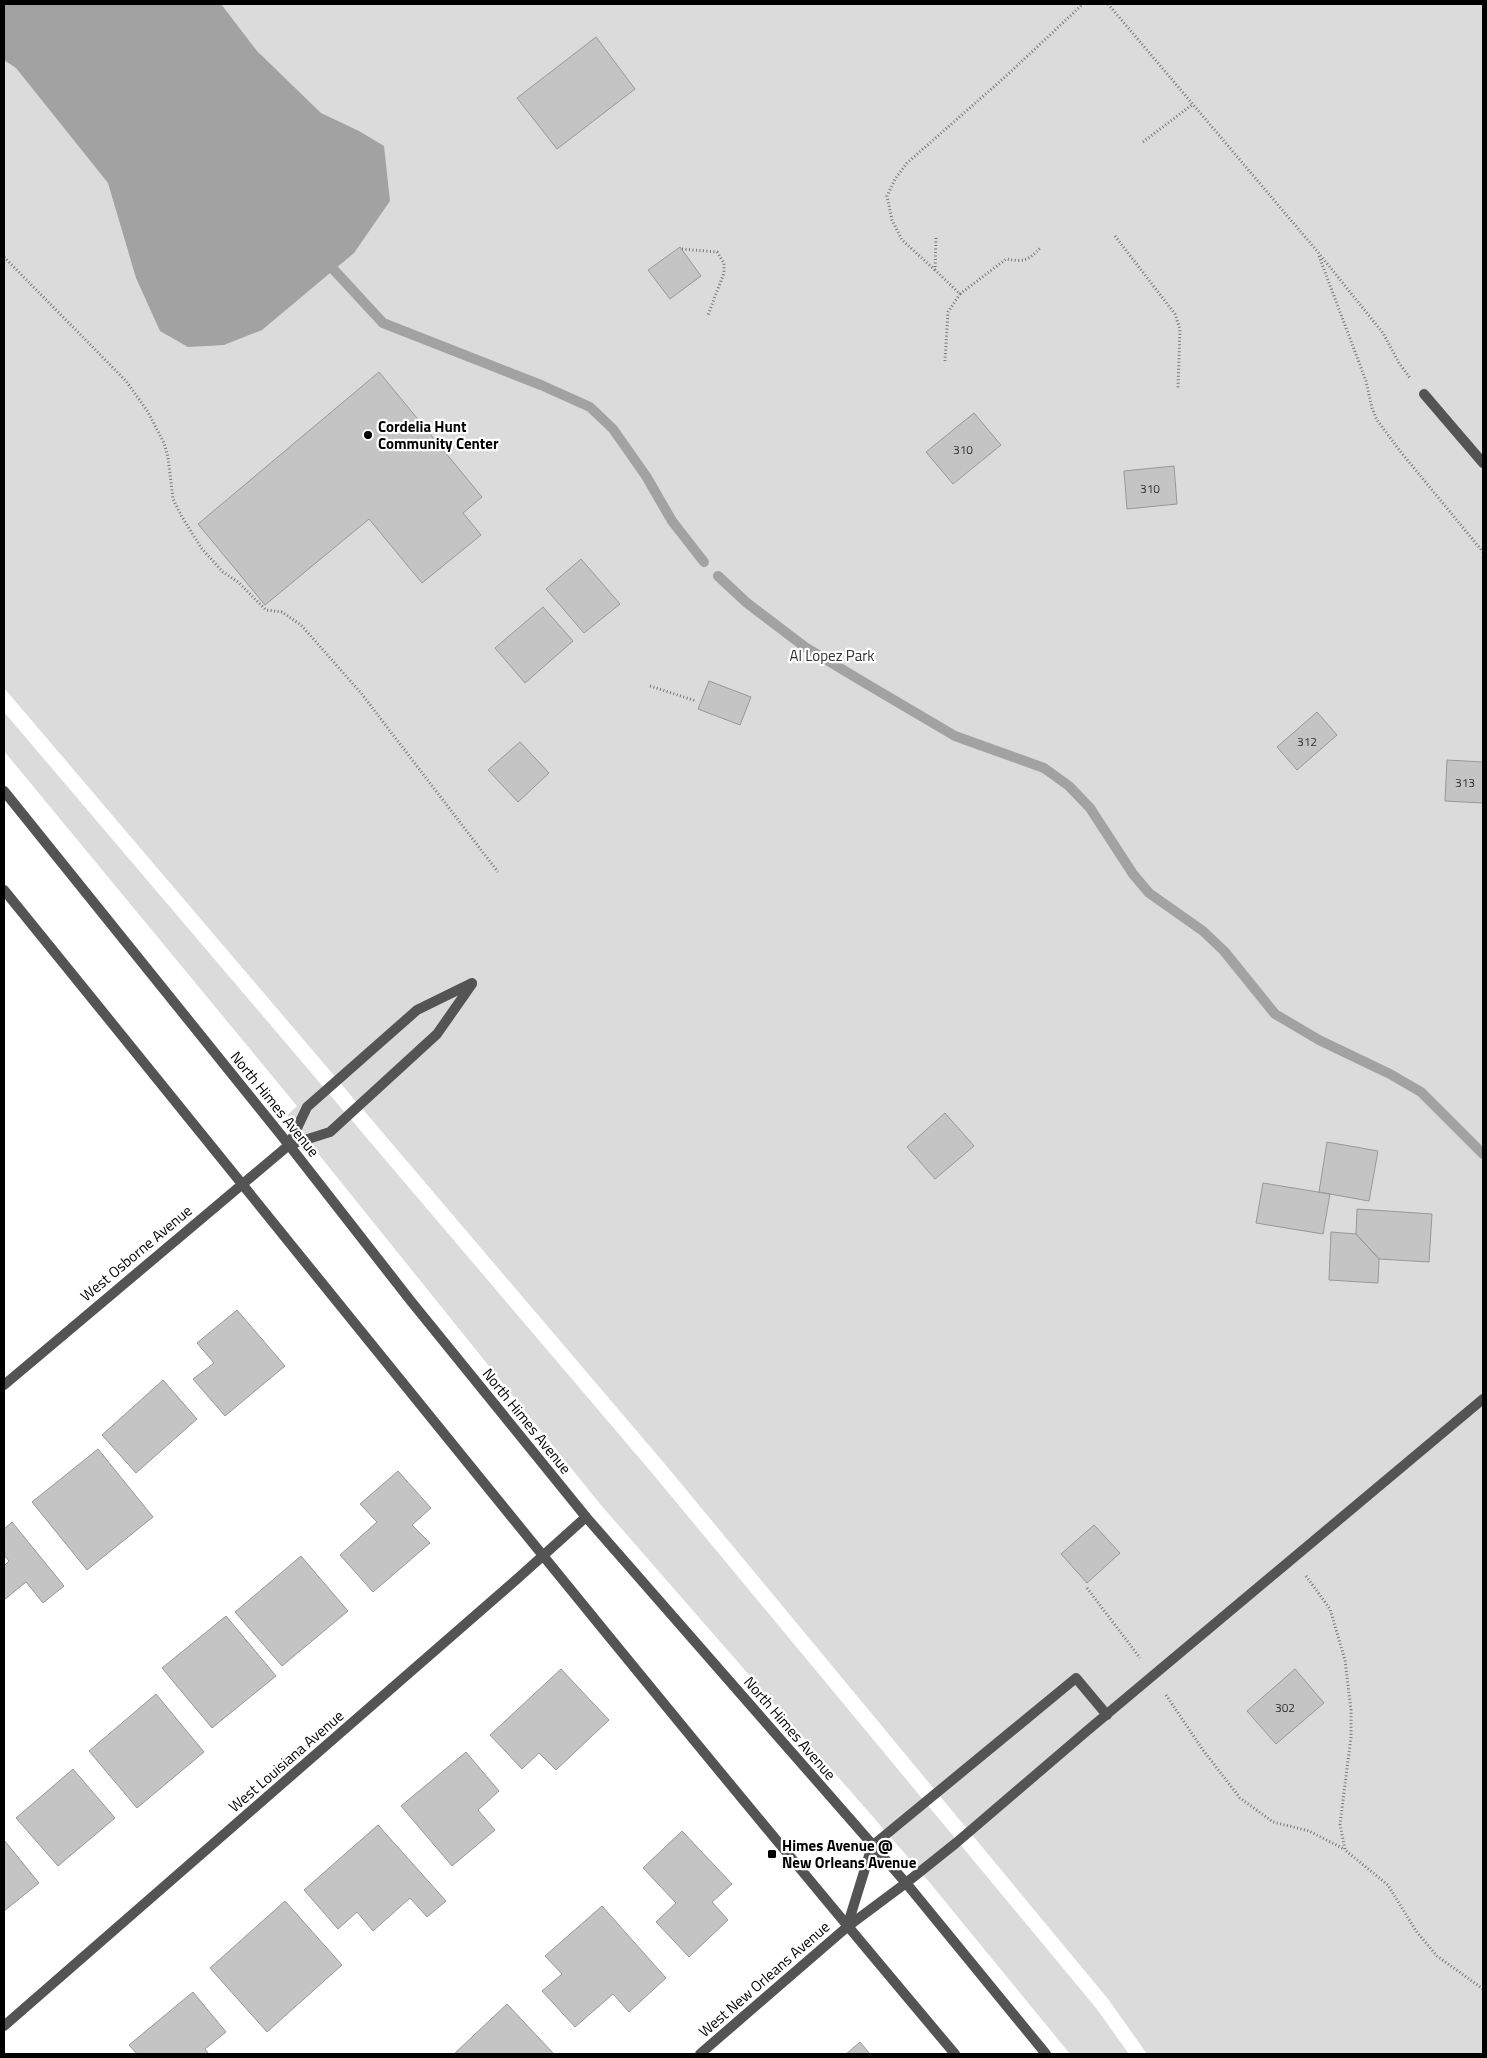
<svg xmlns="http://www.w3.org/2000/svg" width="1487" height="2058" font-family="'Titillium Web',sans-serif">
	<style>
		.green { fill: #dbdbdb }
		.water { fill: #a2a2a2 }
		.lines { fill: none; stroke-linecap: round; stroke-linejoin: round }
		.stream { stroke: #a2a2a2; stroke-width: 10 }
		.building { fill: #c4c4c4; stroke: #989898 }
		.path { stroke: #767676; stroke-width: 3; stroke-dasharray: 1 2.5; stroke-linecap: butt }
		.service { stroke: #545454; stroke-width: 10 }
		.minor { stroke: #545454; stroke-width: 10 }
		.tertiary { stroke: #545454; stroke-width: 10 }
		.poi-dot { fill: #000; stroke: #fff; stroke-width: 2 }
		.labels { text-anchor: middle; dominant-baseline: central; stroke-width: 4.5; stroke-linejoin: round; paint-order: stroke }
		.number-label { font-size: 12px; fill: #313131 }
		.poi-label { font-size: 15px; font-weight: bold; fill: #000; stroke: #fff; text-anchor: start }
		.park-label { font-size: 15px; fill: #323232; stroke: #fff }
		.street-label { font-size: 15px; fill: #000; stroke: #fff }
	</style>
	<rect width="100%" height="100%" fill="#fff"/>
	<path class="green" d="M 4,4 L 1483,4 L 1483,2054 L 1147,2054 L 1108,1999 L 664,1463 L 4,688 Z
		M 4,712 L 652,1473 L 1096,2008 L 1129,2054 L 1070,2054 L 921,1872 L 600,1504 L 287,1115 L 297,1106 L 4,751 Z"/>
	<path class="water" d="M 4,4 L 221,4 L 257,51 L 321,113 L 359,131 L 384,146 L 390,201 L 354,253 L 262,330 L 224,345 L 188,347 L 160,331 L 136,278 L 108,183 L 16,68 L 4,60 Z"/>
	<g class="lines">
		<path class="stream" d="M 334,270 L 383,323 L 541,385 L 590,407 L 613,429 L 646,476 L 672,521 L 704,562
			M 718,576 L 747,603 L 805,647 L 865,683 L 955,736 L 1044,768 L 1069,786 L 1090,808 L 1133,874 L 1149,893 L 1203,931 L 1224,951 L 1275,1014 L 1319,1040 L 1390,1074 L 1421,1092 L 1483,1154"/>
	</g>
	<path class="building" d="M 596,37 L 635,89 L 557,149 L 517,98 Z
		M 680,247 L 701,276 L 670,299 L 648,270 Z
		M 379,372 L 482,497 L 463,513 L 481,535 L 422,583 L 369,519 L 265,605 L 198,524 Z
		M 974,413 L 1001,445 L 953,484 L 926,452 Z
		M 1174,466 L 1177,504 L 1127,509 L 1124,471 Z
		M 581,559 L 620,604 L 584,633 L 546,589 Z
		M 543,607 L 573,641 L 525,683 L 495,648 Z
		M 709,681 L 751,697 L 740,725 L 698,709 Z
		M 1317,712 L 1337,735 L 1297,770 L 1277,747 Z
		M 520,742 L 549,773 L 518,802 L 488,770 Z
		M 1447,760 L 1483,762 L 1483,803 L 1445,801 Z
		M 945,1113 L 974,1146 L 935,1179 L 907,1147 Z
		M 1327,1142 L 1378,1151 L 1369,1201 L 1319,1192 Z
		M 1263,1183 L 1330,1194 L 1323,1234 L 1256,1223 Z
		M 1357,1209 L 1432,1214 L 1429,1262 L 1379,1259 L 1356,1234 Z
		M 1331,1232 L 1356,1234 L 1379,1259 L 1378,1283 L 1329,1280 Z
		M 237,1310 L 285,1366 L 225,1416 L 193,1379 L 214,1363 L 197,1343 Z
		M 163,1380 L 197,1419 L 136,1473 L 102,1435 Z
		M 98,1449 L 153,1517 L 87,1570 L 32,1502 Z
		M 398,1471 L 431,1508 L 412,1525 L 430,1543 L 373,1592 L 340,1555 L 377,1522 L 360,1504 Z
		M 12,1522 L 64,1586 L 43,1603 L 26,1582 L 4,1600 L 4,1566 L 9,1561 L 4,1555 L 4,1529 Z
		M 1094,1525 L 1120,1553 L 1087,1583 L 1061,1554 Z
		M 301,1556 L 348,1611 L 282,1666 L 235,1612 Z
		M 226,1616 L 276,1676 L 212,1728 L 162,1668 Z
		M 561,1669 L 609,1720 L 556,1770 L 539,1753 L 522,1769 L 490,1735 Z
		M 1295,1669 L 1324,1703 L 1276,1744 L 1247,1711 Z
		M 156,1694 L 204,1752 L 137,1808 L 89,1751 Z
		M 466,1752 L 499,1791 L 478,1810 L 495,1830 L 452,1866 L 401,1806 Z
		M 73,1769 L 115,1818 L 58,1866 L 16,1818 Z
		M 378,1825 L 446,1901 L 427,1917 L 410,1898 L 373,1931 L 357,1912 L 338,1929 L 304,1890 Z
		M 682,1831 L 732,1884 L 712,1902 L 728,1920 L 689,1957 L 656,1922 L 676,1903 L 643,1868 Z
		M 4,1840 L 39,1883 L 4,1911 Z
		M 285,1901 L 342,1965 L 267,2032 L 210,1968 Z
		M 602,1906 L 666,1978 L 629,2012 L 613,1994 L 575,2027 L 542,1991 L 562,1974 L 545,1956 Z
		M 193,1992 L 226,2032 L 205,2049 L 209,2054 L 137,2054 L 129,2045 Z
		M 507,2004 L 554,2054 L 454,2054 Z
		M 860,2042 L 870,2054 L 846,2054 Z"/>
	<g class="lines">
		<path class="path" d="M 1108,4 L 1317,251 L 1383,333 L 1399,363 L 1410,378
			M 1143,142 L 1193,104
			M 1115,236 L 1175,314 L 1180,329 L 1178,388
			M 936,238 L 935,270 L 960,294 L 948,312 L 945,361
			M 682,249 L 717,252 L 724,263 L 724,273 L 708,315
			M 1319,256 L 1366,381 L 1372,408 L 1377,420 L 1400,451 L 1483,552
			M 4,257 L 126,381 L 148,412 L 164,443 L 168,457 L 173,499 L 182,517 L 202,549 L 223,572 L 238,582 L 266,610 L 282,612 L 301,625 L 361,693 L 498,872
			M 935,270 L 902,240 L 892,220 L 887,196 L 895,179 L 907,163 L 1005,77 L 1083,4
			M 960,294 L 1006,259 C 1024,262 1028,261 1041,247
			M 650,686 L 696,701
			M 1306,1576 L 1330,1609 L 1345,1660 L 1351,1710 L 1351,1737 L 1340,1824 L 1345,1850 L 1388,1885 L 1416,1931 L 1437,1956 L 1483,1989
			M 1087,1588 L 1140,1658
			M 1166,1695 L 1203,1750 L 1240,1798 L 1273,1822 L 1309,1831 L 1344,1849"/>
		<path class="service" d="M 1424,394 L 1483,463
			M 289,1145 L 307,1107 L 417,1010 L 472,983
			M 289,1145 L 330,1132 L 437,1034 L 472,984
			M 847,1927 L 906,1883 L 956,1843 L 1088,1730 L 1483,1399
			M 847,1927 L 872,1846 L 1076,1678 L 1107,1715"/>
		<path class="minor" d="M 4,1385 L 289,1145
			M 4,2026 L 517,1579 L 586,1517
			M 700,2054 L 847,1927"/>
		<path class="tertiary" d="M 4,791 L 289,1145 L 410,1300 L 586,1517 L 906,1883 L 1046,2054
			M 4,890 C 320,1279 632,1671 955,2054"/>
	</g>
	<g class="poi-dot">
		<circle cx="368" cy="435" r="5"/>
		<rect x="767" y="1849" width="10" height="10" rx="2.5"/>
	</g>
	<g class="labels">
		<g class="number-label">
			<text x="963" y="449">310</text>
			<text x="1150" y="488">310</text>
			<text x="1307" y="741">312</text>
			<text x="1465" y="782">313</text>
			<text x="1285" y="1707">302</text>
		</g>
		<g class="poi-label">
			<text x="378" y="426">Cordelia Hunt<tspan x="378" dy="17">Community Center</tspan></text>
			<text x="782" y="1845">Himes Avenue @<tspan x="782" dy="17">New Orleans Avenue</tspan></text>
		</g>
		<g class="park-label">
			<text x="832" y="655">Al Lopez Park</text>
		</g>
		<g class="street-label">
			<text transform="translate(275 1104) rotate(51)">North Himes Avenue</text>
			<text transform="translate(136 1253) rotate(-40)">West Osborne Avenue</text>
			<text transform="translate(527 1421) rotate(51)">North Himes Avenue</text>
			<text transform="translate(790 1728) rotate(49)">North Himes Avenue</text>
			<text transform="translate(286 1761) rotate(-41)">West Louisiana Avenue</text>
			<text transform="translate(764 1979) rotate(-41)">West New Orleans Avenue</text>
		</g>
	</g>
	<rect width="1487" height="2058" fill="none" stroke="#000000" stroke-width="10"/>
</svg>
